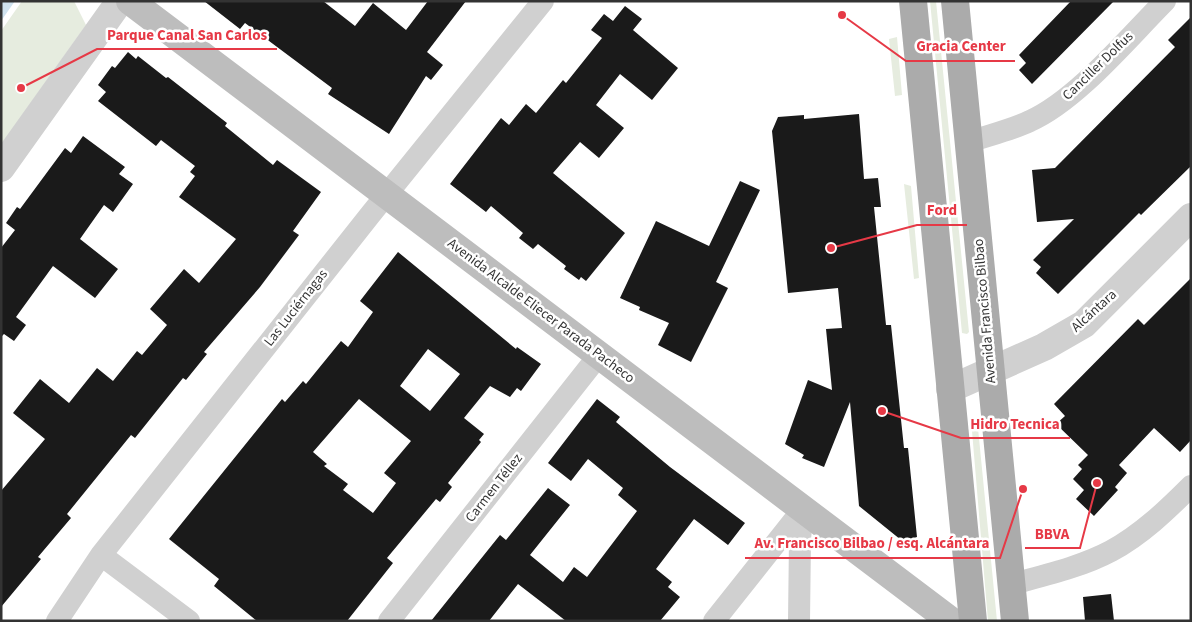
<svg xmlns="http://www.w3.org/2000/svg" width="1192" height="622" font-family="'Source Sans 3',sans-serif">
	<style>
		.green { fill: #e6ecdf }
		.water { fill: #cfe2ee }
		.building { fill: #1a1a1a; fill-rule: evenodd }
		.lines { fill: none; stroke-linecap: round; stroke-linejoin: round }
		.minor { stroke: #d0d0d0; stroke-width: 22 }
		.tertiary { stroke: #d0d0d0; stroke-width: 28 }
		.secondary { stroke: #bdbdbd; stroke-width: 28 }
		.primary { stroke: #ababab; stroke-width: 28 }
		.labels { text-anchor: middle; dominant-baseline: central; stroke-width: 5; stroke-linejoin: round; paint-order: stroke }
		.street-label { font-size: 14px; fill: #333; stroke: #fff }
		.leader { fill: none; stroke: #e63946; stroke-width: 2 }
		.callout-dot { fill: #e63946; stroke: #fff; stroke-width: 2 }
		.callout-label { font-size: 15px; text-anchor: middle; font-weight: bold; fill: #e63946; stroke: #fff; stroke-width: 5; stroke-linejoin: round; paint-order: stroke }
	</style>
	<rect width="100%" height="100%" fill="#fff"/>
	<path class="green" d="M 22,1 L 74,1 L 86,25 L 1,145 L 1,31 Z
		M 930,1 L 936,1 L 969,332 L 967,334 L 962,333 Z
		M 897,37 L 902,95 L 895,96 L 889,39 Z
		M 904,184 L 911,186 L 919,278 L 914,279 Z
		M 977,418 L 997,621 L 988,621 L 971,419 Z"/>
	<path class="water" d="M 1,1 L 15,1 L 1,21 Z"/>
	<path class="building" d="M 204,1 L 323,1 L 355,26 L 373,3 L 406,30 L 428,1 L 466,1 L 427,52 L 443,65 L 431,80 L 426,76 L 389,134 L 328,94 L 332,88 L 245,23 L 240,29 Z
		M 1071,1 L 1114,1 L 1032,84 L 1019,70 L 1026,63 L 1019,55 Z
		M 625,6 L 642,19 L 633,30 L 678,68 L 652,100 L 620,74 L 596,105 L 624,128 L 599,158 L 580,142 L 553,173 L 625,233 L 586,281 L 581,277 L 579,280 L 564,269 L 566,266 L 538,244 L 533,249 L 519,238 L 523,233 L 491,206 L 486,212 L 450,184 L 501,118 L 509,125 L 526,104 L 536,113 L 563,80 L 566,83 L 602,38 L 591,30 L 604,14 L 613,21 Z
		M 1191,17 L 1191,166 L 1141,215 L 1139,213 L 1058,294 L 1036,273 L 1041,267 L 1033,260 L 1074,219 L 1037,222 L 1032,170 L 1055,168 L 1175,47 L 1168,40 Z
		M 128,52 L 136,59 L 138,56 L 166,78 L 168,77 L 227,123 L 225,126 L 273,165 L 277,160 L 321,192 L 293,231 L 299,235 L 260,287 L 204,352 L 207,354 L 186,380 L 183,378 L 135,438 L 131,435 L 67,514 L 71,518 L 38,557 L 41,559 L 1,607 L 1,491 L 45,439 L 13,413 L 40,379 L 69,403 L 97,368 L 113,381 L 137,351 L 142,355 L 167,325 L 150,309 L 184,269 L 199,283 L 236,239 L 179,197 L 195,176 L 190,172 L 195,166 L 161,140 L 156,146 L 98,101 L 106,92 L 98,85 L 112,66 L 115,68 Z
		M 859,114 L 864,179 L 878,178 L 881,207 L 874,207 L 886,325 L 891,325 L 904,448 L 908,448 L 917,537 L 906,544 L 859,506 L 850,402 L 824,467 L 802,458 L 804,455 L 785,444 L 808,380 L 832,390 L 826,329 L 842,328 L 838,288 L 788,293 L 772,131 L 778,117 L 804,115 L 804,119 Z
		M 83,136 L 125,167 L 119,174 L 133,184 L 113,212 L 104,205 L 80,239 L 118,269 L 95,298 L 53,266 L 16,317 L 26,325 L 14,341 L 4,334 L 1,337 L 1,248 L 15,230 L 6,223 L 17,207 L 20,209 L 65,148 L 71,153 Z
		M 740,181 L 760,190 L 716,282 L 728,288 L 691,362 L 658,345 L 669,323 L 639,310 L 640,307 L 620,298 L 656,221 L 709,246 Z
		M 398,252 L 516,349 L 517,347 L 541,364 L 521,391 L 517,388 L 510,397 L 490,386 L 464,418 L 484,434 L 479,440 L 481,442 L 448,483 L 452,487 L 440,502 L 436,499 L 387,558 L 393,563 L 347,621 L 257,621 L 214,586 L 219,579 L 169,539 L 282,399 L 285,402 L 303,381 L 306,384 L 341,341 L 348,347 L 373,312 L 360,301 ZM 428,349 L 460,374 L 430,411 L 400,386 ZM 359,399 L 411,441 L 384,473 L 396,483 L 373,513 L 343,490 L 348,484 L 324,466 L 327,464 L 313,452 Z
		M 1191,278 L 1191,440 L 1180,452 L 1154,428 L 1119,465 L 1127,473 L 1115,487 L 1118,490 L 1094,516 L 1076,499 L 1084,490 L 1073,479 L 1082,469 L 1078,465 L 1088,455 L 1056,424 L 1065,416 L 1054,404 L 1138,319 L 1144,325 Z
		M 597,399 L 620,417 L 616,422 L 670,467 L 745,523 L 728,545 L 694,519 L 656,569 L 672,582 L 668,587 L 680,597 L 660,621 L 566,621 L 518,584 L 489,621 L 431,621 L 500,535 L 506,540 L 548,488 L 570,505 L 530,555 L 563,582 L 574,567 L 587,577 L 637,511 L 618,495 L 623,488 L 588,459 L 571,481 L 548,463 Z
		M 1111,594 L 1114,621 L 1085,621 L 1083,597 Z"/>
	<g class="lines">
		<path class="minor" d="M 969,142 C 989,135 1011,130 1030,121 C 1077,100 1128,38 1165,1
			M 101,555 L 189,621
			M 1012,584 C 1045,575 1081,567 1111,551 C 1141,535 1167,510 1191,486
			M 57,621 L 101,555 L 370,215 L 543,1
			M 389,621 L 599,355
			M 714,621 L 803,509
			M 799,621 L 800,539 L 803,509"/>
		<path class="tertiary" d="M 1,168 L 120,1
			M 950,389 L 1044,347 L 1084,324 L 1191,217"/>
		<path class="secondary" d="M 130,1 L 951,621"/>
		<path class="primary" d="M 913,1 L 973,621
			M 955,1 L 1015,621"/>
	</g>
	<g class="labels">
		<g class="street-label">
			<text transform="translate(1098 66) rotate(-44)">Canciller Dolfus</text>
			<text transform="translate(296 308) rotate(-52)">Las Luciérnagas</text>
			<text transform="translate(541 311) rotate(37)">Avenida Alcalde Eliecer Parada Pacheco</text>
			<text transform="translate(985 311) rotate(-95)">Avenida Francisco Bilbao</text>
			<text transform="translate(1094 311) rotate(-42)">Alcántara</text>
			<text transform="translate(494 488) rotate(-52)">Carmen Téllez</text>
		</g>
	</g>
	<path class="leader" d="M21 88L97 49H277M842 15L906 61H1015M831 248L917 225H967M882 411L961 438H1070M1097 483L1080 548H1025M1023 489L1000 558H745"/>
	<g class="callout-dot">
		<circle cx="21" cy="88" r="5"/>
		<circle cx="842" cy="15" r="5"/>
		<circle cx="831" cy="248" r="5"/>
		<circle cx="882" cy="411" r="5"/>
		<circle cx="1097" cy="483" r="5"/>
		<circle cx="1023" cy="489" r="5"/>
	</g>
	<g class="callout-label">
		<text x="187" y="40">Parque Canal San Carlos</text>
		<text x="961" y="51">Gracia Center</text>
		<text x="942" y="215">Ford</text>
		<text x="1015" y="429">Hidro Tecnica</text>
		<text x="1052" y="539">BBVA</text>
		<text x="872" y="548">Av. Francisco Bilbao / esq. Alcántara</text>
	</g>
	<rect width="1192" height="622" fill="none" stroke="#333333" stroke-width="5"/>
</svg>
